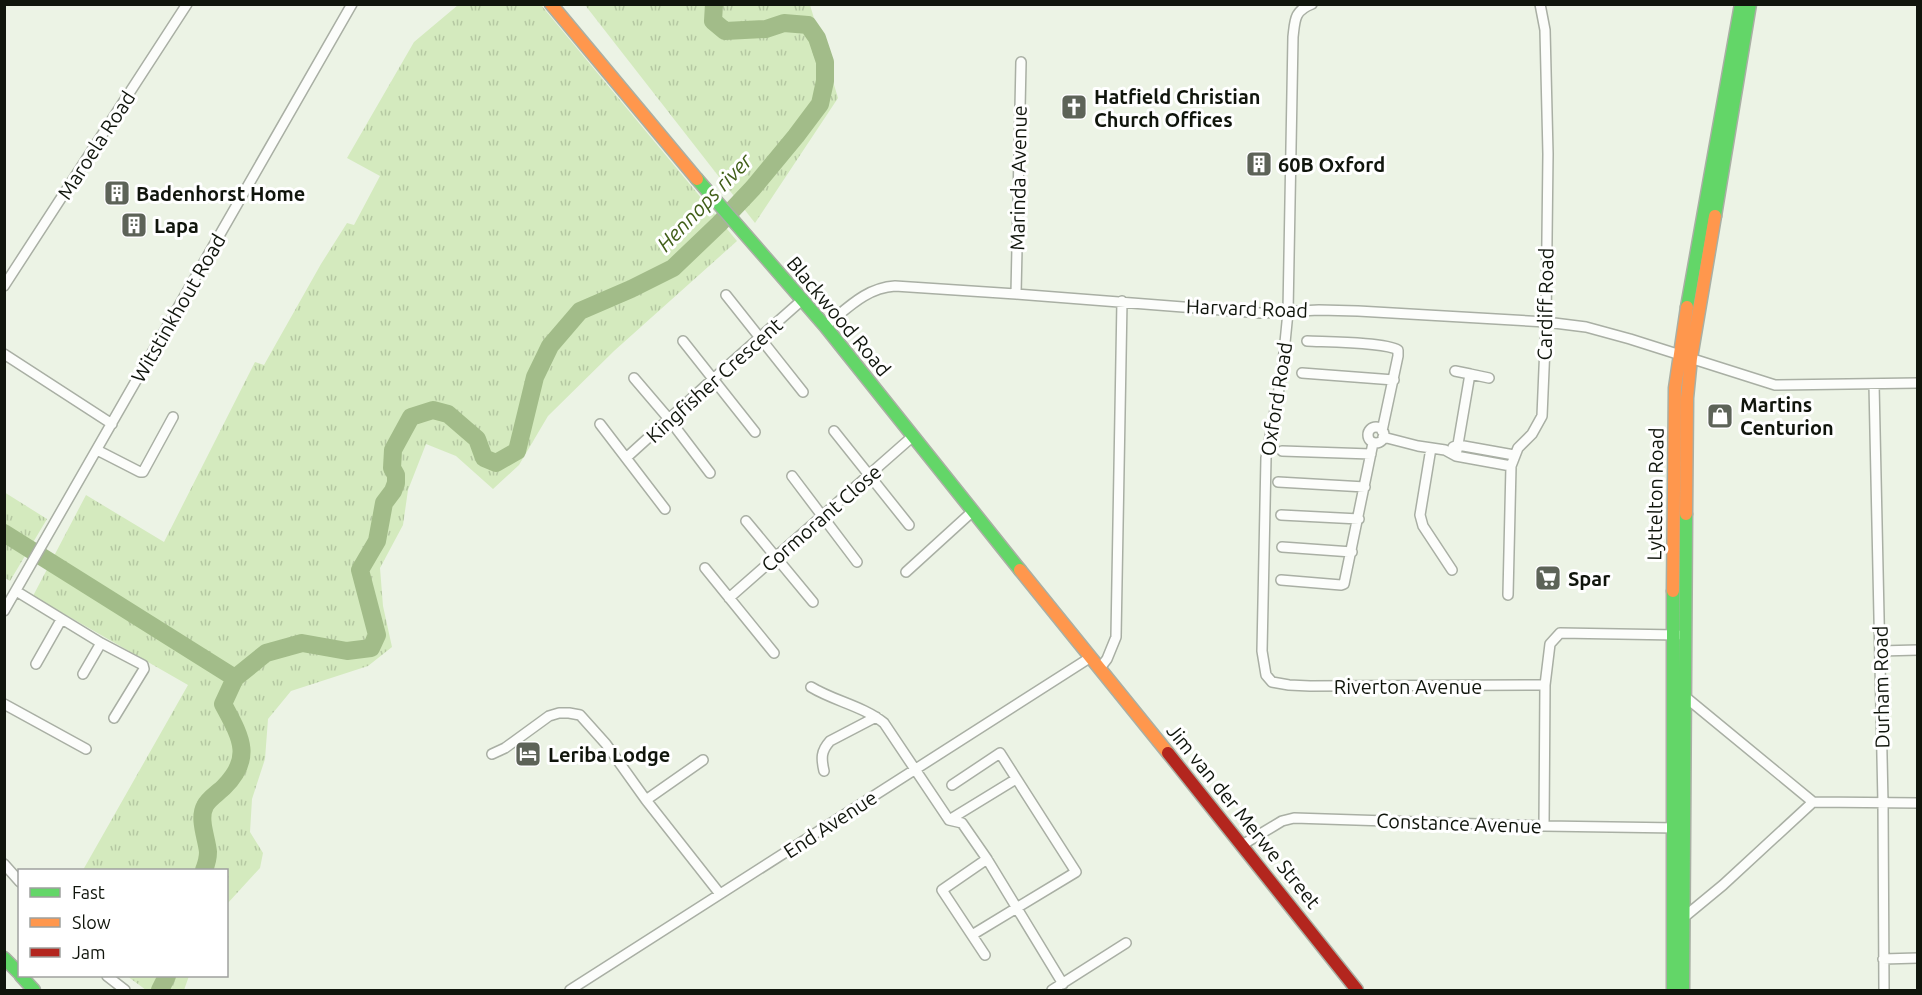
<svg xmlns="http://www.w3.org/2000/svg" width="1922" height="995" font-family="Ubuntu,sans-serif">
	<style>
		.grass { fill: url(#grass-tufts) }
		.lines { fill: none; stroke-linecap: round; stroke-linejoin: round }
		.river { stroke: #a2bc89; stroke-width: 18 }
		.street-casing { stroke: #a9afa4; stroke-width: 12 }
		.fast-casing { stroke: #a9afa4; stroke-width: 15 }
		.slow-casing { stroke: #a9afa4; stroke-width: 15 }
		.jam-casing { stroke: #a9afa4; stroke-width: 15 }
		.street { stroke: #fcfdfb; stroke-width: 9 }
		.fast { stroke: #63d668; stroke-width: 12 }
		.slow { stroke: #ff974d; stroke-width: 12 }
		.jam { stroke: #b3261e; stroke-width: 12 }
		.labels { text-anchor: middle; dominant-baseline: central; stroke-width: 6; stroke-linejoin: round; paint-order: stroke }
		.poi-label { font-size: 20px; font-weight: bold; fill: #10150c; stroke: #fff; text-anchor: start }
		.street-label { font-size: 20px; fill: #10150c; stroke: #fff }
		.water-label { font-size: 21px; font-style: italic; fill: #415f19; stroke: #fff }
	</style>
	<defs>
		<pattern id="grass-tufts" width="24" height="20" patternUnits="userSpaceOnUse" patternTransform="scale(1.5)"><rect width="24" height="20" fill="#d4eabe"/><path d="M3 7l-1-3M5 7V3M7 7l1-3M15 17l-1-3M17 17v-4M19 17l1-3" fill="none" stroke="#b5c8a2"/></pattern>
	</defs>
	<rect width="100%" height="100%" fill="#ecf3e5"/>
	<path class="grass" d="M 458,5 L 541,5 L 737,241 L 614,351 L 548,416 L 519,465 L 493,489 L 456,456 L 426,444 L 408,490 L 403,525 L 380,568 L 383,606 L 392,647 L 368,666 L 291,691 L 268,719 L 265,759 L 252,799 L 250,832 L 263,853 L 260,868 L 227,904 L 226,870 L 83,870 L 188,685 L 33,596 L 86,495 L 164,542 L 255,362 L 264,365 L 321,264 L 347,223 L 354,225 L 380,176 L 347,158 L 414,42 Z
		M 585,5 L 810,5 L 838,98 L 755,223 Z
		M 4,492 L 47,519 L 10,581 L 5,578 Z
		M 127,976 L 189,976 L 184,990 L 146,990 Z"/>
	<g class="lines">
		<path class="river" d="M 4,533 L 235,678
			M 204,870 C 206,865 208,858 208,852 C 207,839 198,819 205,806 C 208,799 218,793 224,787 C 254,757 240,736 223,704 L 235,678 L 266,653 L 302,643 L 347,651 L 371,648 L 377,635 L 360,570 L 377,541 L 384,503 L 393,491 L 396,483 L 396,475 L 392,468 L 393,450 L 411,417 L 433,410 L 448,414 L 477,439 L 484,458 L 496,463 L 517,451 L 535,377 L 550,346 L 580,311 L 631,289 L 673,268 L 719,224 L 753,188 L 796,136 L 820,104 L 825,81 L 825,62 L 817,38 L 808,25 L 784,23 L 766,29 L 725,31 L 713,21 L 714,4
			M 160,990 L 167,976"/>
		<defs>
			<path id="street" d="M 1312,4 C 1294,11 1295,20 1293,37 L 1288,312 L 1282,373 L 1266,458 L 1262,651 L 1266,675 L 1272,682 L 1289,685 L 1310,686 L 1545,685
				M 4,286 L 187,4
				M 1016,294 L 1021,62
				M 726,295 L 803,392
				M 825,326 C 847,309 865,288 895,286 L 1016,294 L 1260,313 L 1319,310 L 1358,311 L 1546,322 L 1586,327 L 1630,339 L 1775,385 L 1918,383
				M 683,341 L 755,432
				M 1307,341 C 1325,342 1385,342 1398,350 L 1398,356 L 1382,431
				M 4,354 L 112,424
				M 1455,371 L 1470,374
				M 1302,373 L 1394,380
				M 634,378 L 669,419 L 710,473
				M 1874,384 L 1883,803 L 1884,990
				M 600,424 L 665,509
				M1368 435a8 8 0 1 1 16 0a8 8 0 1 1-16 0Z
				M 834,431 L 909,525
				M 1383,437 L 1418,446 L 1445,450 L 1456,456 L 1511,466
				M 1453,447 L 1458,445 L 1514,455
				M 1431,448 L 1420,515 L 1423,526 L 1452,570
				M 97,450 L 140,472 L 143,472 L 173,417
				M 1282,451 L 1371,454
				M 1456,456 L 1470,374 L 1489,378
				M 626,458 L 713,379 L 801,301
				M 792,476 L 857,562
				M 1278,482 L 1365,487
				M 1281,515 L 1359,519
				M 746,521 L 813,602
				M 1282,547 L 1352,552
				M 705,568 L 774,653
				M 906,572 L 973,511
				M 1281,580 L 1341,585 L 1344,584 L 1373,443
				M 16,591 L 101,643 L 143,665 L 144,669 L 114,718
				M 1508,595 L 1511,466 L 1518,448 L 1532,434 L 1542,416 L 1546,322 L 1548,154 L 1545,30 L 1540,4
				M 729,598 L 912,437
				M 4,611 L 352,4
				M 1880,651 L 1918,650
				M 36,664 L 61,620
				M 1100,668 L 1107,659 L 1116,637 L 1122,301
				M 83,674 L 101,643
				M 811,687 C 834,701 863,706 884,723 L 949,820 L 962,823 L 987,859 L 1063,984
				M 1683,695 L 1813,802
				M 4,704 L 86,749
				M 492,754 L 505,748 L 549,716 L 559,713 L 569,713 L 580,715 L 606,744 L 646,800 L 720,894
				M 824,771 C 821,758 821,751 830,741 L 876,717
				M 952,785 L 1000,753 L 1076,872 L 972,935
				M 646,800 L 703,760
				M 1813,802 L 1918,803
				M 949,820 L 1016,779
				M 1544,826 L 1545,685 L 1550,644 L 1560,633 L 1678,635
				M 1242,845 L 1282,821 L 1294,818 L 1544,826 L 1678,828
				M 4,864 L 20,882
				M 1683,918 L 1723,885 L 1813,802
				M 985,955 L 942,890 L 987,859
				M 1883,959 L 1918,958
				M 107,976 L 125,990
				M 570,990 L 1091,657
				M 1052,990 L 1126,943"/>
			<path id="fast" d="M 697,179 L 825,326 L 1020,570
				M 1715,216 L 1750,4
				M 1687,307 L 1741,4
				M 1673,591 L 1673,990
				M 4,958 L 20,974
				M 21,976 L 34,990
				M 1683,990 L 1686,514"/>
			<path id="slow" d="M 551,4 L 697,179
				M 1686,514 L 1687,398 L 1691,358 L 1715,216
				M 1020,570 L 1168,753
				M 1673,591 L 1675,388 L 1687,307"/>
			<path id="jam" d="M 1168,753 L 1357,990"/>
		</defs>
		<use href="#street" class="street-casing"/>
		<use href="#fast" class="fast-casing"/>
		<use href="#slow" class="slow-casing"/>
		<use href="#jam" class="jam-casing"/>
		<use href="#street" class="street"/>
		<use href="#fast" class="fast"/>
		<use href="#slow" class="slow"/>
		<use href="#jam" class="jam"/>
	</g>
	<defs>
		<symbol id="church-square" viewBox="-11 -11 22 22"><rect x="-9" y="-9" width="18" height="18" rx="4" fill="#5d6358" stroke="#fff"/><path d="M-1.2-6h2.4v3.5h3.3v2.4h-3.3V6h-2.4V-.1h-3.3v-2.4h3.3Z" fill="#fff"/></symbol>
		<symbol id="building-square" viewBox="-11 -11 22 22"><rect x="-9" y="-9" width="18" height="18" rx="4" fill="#5d6358" stroke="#fff"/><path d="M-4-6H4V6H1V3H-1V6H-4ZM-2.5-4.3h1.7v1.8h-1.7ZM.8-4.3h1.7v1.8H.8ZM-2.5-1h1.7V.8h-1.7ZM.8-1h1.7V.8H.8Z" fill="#fff"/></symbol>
		<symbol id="shop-square" viewBox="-11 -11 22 22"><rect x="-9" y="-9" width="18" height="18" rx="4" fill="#5d6358" stroke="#fff"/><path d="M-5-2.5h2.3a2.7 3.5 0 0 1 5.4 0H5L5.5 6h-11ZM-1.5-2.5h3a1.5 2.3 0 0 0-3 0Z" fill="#fff"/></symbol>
		<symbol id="supermarket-square" viewBox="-11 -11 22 22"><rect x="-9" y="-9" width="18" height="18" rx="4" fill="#5d6358" stroke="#fff"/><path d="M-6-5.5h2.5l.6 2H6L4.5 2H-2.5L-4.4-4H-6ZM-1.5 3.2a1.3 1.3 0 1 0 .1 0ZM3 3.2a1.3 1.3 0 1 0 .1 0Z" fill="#fff"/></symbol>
		<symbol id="hotel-square" viewBox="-11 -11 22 22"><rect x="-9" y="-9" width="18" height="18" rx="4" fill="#5d6358" stroke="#fff"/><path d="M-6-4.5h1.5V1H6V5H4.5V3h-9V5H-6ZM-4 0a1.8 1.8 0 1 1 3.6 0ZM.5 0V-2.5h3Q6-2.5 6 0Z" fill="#fff"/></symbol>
	</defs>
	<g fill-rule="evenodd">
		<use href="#church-square" x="1059" y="92" width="30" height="30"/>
		<use href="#building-square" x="1244" y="149" width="30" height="30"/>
		<use href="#building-square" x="102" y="178" width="30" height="30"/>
		<use href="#building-square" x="119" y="210" width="30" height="30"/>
		<use href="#shop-square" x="1705" y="401" width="30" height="30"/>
		<use href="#supermarket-square" x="1533" y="563" width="30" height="30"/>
		<use href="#hotel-square" x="513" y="739" width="30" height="30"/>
	</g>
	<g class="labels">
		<g class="poi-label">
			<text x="1094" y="96">Hatfield Christian<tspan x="1094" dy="23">Church Offices</tspan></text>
			<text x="1278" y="164">60B Oxford</text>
			<text x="136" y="193">Badenhorst Home</text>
			<text x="154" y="225">Lapa</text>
			<text x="1740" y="404">Martins<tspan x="1740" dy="23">Centurion</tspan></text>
			<text x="1568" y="578">Spar</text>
			<text x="548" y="754">Leriba Lodge</text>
		</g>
		<g class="street-label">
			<text transform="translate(96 145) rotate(-57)">Maroela Road</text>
			<text transform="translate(1018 178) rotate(-89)">Marinda Avenue</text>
			<text transform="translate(1545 304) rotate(-89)">Cardiff Road</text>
			<text transform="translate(178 308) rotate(-60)">Witstinkhout Road</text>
			<text transform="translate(1247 308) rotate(2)">Harvard Road</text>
			<text transform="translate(839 316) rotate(50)">Blackwood Road</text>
			<text transform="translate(714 380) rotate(-42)">Kingfisher Crescent</text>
			<text transform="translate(1276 399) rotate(-81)">Oxford Road</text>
			<text transform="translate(1655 494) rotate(-89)">Lyttelton Road</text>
			<text transform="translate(821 518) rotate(-41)">Cormorant Close</text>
			<text x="1408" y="686">Riverton Avenue</text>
			<text transform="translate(1881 687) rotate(-91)">Durham Road</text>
			<text transform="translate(1244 816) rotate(51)">Jim van der Merwe Street</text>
			<text transform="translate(1459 823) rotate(2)">Constance Avenue</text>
			<text transform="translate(830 824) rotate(-33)">End Avenue</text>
		</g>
		<g class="water-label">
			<text transform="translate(704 202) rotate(-46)">Hennops river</text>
		</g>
	</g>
	<rect width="1922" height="995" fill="none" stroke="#10150c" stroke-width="12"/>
	<rect x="18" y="869" width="210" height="108" fill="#ffffff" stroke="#9fa19e" stroke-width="1.5"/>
	<rect x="30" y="888" width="30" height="9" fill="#63d668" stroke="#9fa19e" stroke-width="1.5"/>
	<text x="72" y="899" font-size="18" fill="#10150c">Fast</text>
	<rect x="30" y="918" width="30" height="9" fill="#ff974d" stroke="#9fa19e" stroke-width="1.5"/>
	<text x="72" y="929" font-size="18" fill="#10150c">Slow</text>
	<rect x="30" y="948" width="30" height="9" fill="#b3261e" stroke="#9fa19e" stroke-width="1.5"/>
	<text x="72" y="959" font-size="18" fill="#10150c">Jam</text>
</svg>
